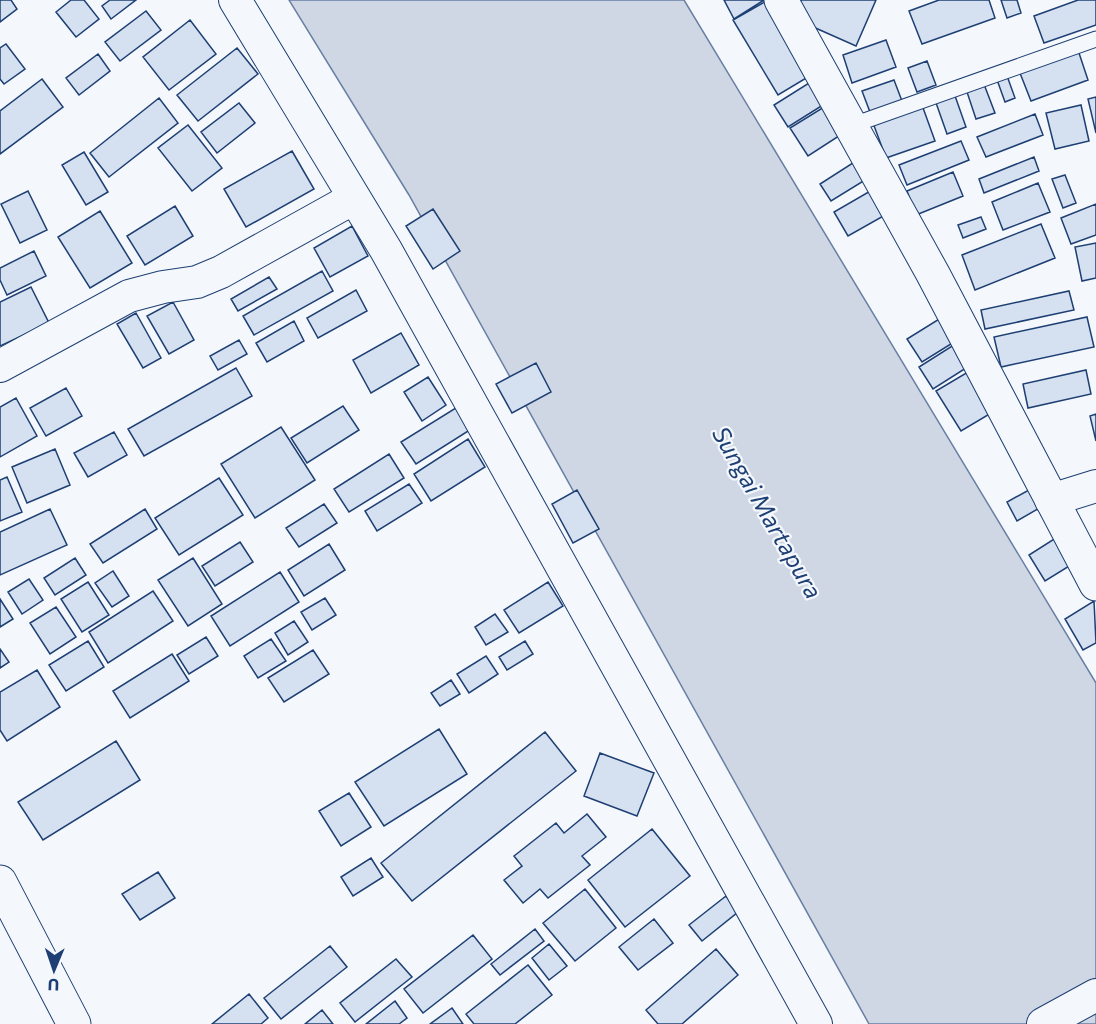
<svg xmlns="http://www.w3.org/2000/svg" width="1096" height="1024" font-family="Commissioner,sans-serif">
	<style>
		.water { fill: #cfd7e4; stroke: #687fa3; stroke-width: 1.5 }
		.building { fill: #d5e0f0; stroke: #1d3f73; stroke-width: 1.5 }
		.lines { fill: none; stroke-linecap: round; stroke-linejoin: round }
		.lane-casing { stroke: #1d3f73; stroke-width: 17 }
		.street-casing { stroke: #1d3f73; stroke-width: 34 }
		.secondary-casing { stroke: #1d3f73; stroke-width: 35 }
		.lane { stroke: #f4f7fb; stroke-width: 15 }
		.street { stroke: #f4f7fb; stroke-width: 32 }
		.secondary { stroke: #f4f7fb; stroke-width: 33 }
		.labels { text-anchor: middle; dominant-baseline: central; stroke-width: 4.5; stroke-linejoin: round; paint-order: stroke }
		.water-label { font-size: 24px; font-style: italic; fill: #1d3f73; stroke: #f4f7fb }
	</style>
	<rect width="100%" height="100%" fill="#f4f7fb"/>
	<path class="water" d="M 289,0 L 684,0 L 1096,683 L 1096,1024 L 869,1024 L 409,195 Z"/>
	<path class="building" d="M 0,0 L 11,0 L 17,9 L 0,22 Z
		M 71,0 L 84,0 L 99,19 L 76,37 L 56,12 Z
		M 110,0 L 136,0 L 111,19 L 102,6 Z
		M 724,0 L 764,0 L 734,19 Z
		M 768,0 L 813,74 L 778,95 L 733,20 Z
		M 801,0 L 876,0 L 856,46 L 793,18 Z
		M 939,0 L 989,0 L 995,18 L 922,44 L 909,11 Z
		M 1001,0 L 1017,0 L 1021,13 L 1007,18 Z
		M 1078,0 L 1096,0 L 1096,25 L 1044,43 L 1034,16 Z
		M 146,11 L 161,30 L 120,61 L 105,42 Z
		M 190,20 L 216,54 L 169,90 L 143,57 Z
		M 886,40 L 896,67 L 852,83 L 843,55 Z
		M 6,44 L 25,69 L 4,84 L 0,79 L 0,48 Z
		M 1077,47 L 1088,80 L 1031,101 L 1018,68 Z
		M 237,48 L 258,74 L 198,121 L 177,95 Z
		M 98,54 L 110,71 L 79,95 L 66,78 Z
		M 927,61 L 936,85 L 917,92 L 908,68 Z
		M 1006,73 L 1015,98 L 1005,102 L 996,77 Z
		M 42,79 L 63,107 L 0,154 L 0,111 Z
		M 982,79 L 995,113 L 976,119 L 965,86 Z
		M 894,80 L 902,101 L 870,112 L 862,91 Z
		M 809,83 L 823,105 L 788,127 L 774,105 Z
		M 954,93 L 966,127 L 947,134 L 935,100 Z
		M 1096,97 L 1096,133 L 1088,99 Z
		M 159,98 L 178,123 L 109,177 L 90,153 Z
		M 239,103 L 255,123 L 217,153 L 201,132 Z
		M 922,105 L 935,141 L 886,158 L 873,123 Z
		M 1081,105 L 1089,141 L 1055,149 L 1046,113 Z
		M 824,107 L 842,134 L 808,156 L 790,128 Z
		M 1035,114 L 1043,135 L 986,157 L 977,137 Z
		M 188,125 L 222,168 L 192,191 L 158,148 Z
		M 961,141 L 969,160 L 907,185 L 899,165 Z
		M 292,151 L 314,189 L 246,227 L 224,189 Z
		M 84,152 L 108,192 L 86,205 L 62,165 Z
		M 1034,157 L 1039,171 L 984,193 L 979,179 Z
		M 859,159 L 870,177 L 831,201 L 820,184 Z
		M 953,172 L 963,196 L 916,215 L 907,191 Z
		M 1065,175 L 1076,203 L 1063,208 L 1052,179 Z
		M 1038,183 L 1050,212 L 1003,230 L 992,202 Z
		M 872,190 L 887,214 L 848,236 L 834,212 Z
		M 28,191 L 47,230 L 20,243 L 1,204 Z
		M 1096,204 L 1096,235 L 1071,244 L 1061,218 Z
		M 175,206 L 193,236 L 145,265 L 127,236 Z
		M 433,209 L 460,251 L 433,269 L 406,226 Z
		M 100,211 L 132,263 L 90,288 L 58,237 Z
		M 981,217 L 986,229 L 963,238 L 958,225 Z
		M 1041,224 L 1055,258 L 975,290 L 962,255 Z
		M 352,226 L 368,256 L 330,277 L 314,248 Z
		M 1096,243 L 1096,278 L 1082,281 L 1075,247 Z
		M 34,251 L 46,276 L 7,295 L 0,280 L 0,268 Z
		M 322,271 L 333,291 L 254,335 L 243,316 Z
		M 269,277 L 277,289 L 238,311 L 231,299 Z
		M 31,287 L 49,323 L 0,346 L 0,302 Z
		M 356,290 L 367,311 L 318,338 L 307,318 Z
		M 1069,291 L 1074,310 L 985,329 L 981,310 Z
		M 173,302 L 194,340 L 169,354 L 147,316 Z
		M 136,313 L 161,358 L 143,368 L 117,324 Z
		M 944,316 L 959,339 L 922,362 L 907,339 Z
		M 1087,317 L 1094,347 L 1001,367 L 994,337 Z
		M 294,321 L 304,341 L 267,362 L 256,343 Z
		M 401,333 L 419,365 L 371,393 L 353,360 Z
		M 239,340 L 247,354 L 218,370 L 210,356 Z
		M 960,341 L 974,363 L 933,389 L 919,367 Z
		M 536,363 L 551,392 L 512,413 L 496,384 Z
		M 236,368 L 252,396 L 144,456 L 128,429 Z
		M 973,369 L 998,409 L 961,431 L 936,391 Z
		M 1086,370 L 1091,394 L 1028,408 L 1023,384 Z
		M 428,377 L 446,405 L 422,421 L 404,392 Z
		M 66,388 L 82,416 L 46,436 L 30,408 Z
		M 16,398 L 37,436 L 0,457 L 0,407 Z
		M 343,406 L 359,430 L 307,463 L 291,438 Z
		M 459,406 L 473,428 L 416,464 L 401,442 Z
		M 1096,414 L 1096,441 L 1090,416 Z
		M 281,427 L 315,480 L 255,518 L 221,464 Z
		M 114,432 L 127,455 L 88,477 L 74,453 Z
		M 468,439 L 485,467 L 431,501 L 414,474 Z
		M 55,449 L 70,485 L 27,503 L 12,467 Z
		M 389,454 L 404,478 L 349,512 L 334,489 Z
		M 7,477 L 22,512 L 0,521 L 0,480 Z
		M 219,478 L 243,515 L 179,555 L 155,518 Z
		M 409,484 L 422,503 L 377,531 L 365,511 Z
		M 1038,485 L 1048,503 L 1017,521 L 1007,502 Z
		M 577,490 L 599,529 L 573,543 L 552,504 Z
		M 324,504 L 337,523 L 299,547 L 286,528 Z
		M 50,509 L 67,545 L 0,575 L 0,532 Z
		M 145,509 L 157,529 L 103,563 L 90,544 Z
		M 1062,534 L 1079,560 L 1045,581 L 1029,555 Z
		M 240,542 L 253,562 L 215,586 L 202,566 Z
		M 329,544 L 345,570 L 304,596 L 288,570 Z
		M 75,558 L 86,575 L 55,595 L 44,578 Z
		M 193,558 L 222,604 L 188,626 L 158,580 Z
		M 113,571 L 129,596 L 112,607 L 95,583 Z
		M 280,572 L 299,602 L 230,646 L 211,616 Z
		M 29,579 L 43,600 L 22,614 L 8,592 Z
		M 88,582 L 109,615 L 82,632 L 61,599 Z
		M 548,582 L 563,606 L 519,633 L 504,610 Z
		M 153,591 L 173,621 L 108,663 L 89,632 Z
		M 325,598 L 336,615 L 312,630 L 301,612 Z
		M 0,599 L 13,619 L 0,627 Z
		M 1094,601 L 1096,643 L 1083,650 L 1065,619 Z
		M 56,607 L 76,637 L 50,654 L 30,623 Z
		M 495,614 L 508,632 L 486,645 L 475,627 Z
		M 294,621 L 308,642 L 288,655 L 275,633 Z
		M 206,637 L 218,656 L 189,674 L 177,655 Z
		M 271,639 L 286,661 L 258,678 L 244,656 Z
		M 88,641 L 104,667 L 66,691 L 49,665 Z
		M 525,641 L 533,654 L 507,670 L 499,657 Z
		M 0,649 L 9,662 L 0,668 Z
		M 313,650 L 329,674 L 284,702 L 268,678 Z
		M 172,654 L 189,681 L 130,718 L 113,691 Z
		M 486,656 L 498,674 L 469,693 L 457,674 Z
		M 37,670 L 60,707 L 7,741 L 0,730 L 0,692 Z
		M 451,680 L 460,694 L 440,706 L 431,693 Z
		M 439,729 L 467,774 L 384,826 L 355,782 Z
		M 545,732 L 576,771 L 412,901 L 381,863 Z
		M 116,741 L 140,780 L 43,840 L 18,802 Z
		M 600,753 L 654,773 L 637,816 L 584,796 Z
		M 349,793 L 371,827 L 341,846 L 319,811 Z
		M 587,814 L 606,837 L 582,856 L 590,865 L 548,898 L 540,889 L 523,903 L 504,880 L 522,866 L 514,856 L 556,823 L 564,833 Z
		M 652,829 L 690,876 L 625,927 L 588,880 Z
		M 371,858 L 383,877 L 353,896 L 341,877 Z
		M 158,872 L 175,898 L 140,920 L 122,894 Z
		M 585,889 L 616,928 L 575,961 L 543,923 Z
		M 726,896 L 738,912 L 702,941 L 689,925 Z
		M 654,919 L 673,943 L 638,970 L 619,947 Z
		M 535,929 L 544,941 L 500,975 L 491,964 Z
		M 473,935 L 492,959 L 423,1013 L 404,989 Z
		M 549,944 L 567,966 L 549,980 L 532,958 Z
		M 330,946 L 347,967 L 281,1019 L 264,998 Z
		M 716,949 L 738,975 L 682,1024 L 658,1024 L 646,1010 Z
		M 396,959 L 412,977 L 355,1022 L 340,1003 Z
		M 528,965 L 552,995 L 515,1024 L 474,1024 L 466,1014 Z
		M 249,994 L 268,1018 L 261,1024 L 212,1024 Z
		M 395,1001 L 407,1018 L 399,1024 L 366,1024 Z
		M 452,1008 L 463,1024 L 430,1024 Z
		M 322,1010 L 333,1024 L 305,1024 Z"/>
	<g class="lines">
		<defs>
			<path id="lane" d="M 850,126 L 1096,39"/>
			<path id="street" d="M 235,0 L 386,250 L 816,1024
				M 0,366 L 129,296 L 163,287 L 197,282 L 221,272 L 354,198
				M 1051,500 L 1096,486
				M 1043,1024 L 1096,995"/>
			<path id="secondary" d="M 781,0 L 933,274 L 1096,584
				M 0,882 L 74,1024"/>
		</defs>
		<use href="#lane" class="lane-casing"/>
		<use href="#street" class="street-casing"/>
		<use href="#secondary" class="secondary-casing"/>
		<use href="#lane" class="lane"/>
		<use href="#street" class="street"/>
		<use href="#secondary" class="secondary"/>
	</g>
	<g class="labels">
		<g class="water-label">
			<text transform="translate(768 512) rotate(60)">Sungai Martapura</text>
		</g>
	</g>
	<g transform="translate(54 970) rotate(182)" stroke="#f4f7fb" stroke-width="4.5" paint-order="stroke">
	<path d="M0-4.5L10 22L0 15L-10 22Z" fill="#1d3f73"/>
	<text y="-9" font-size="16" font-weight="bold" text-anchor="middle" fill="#1d3f73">U</text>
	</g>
</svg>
